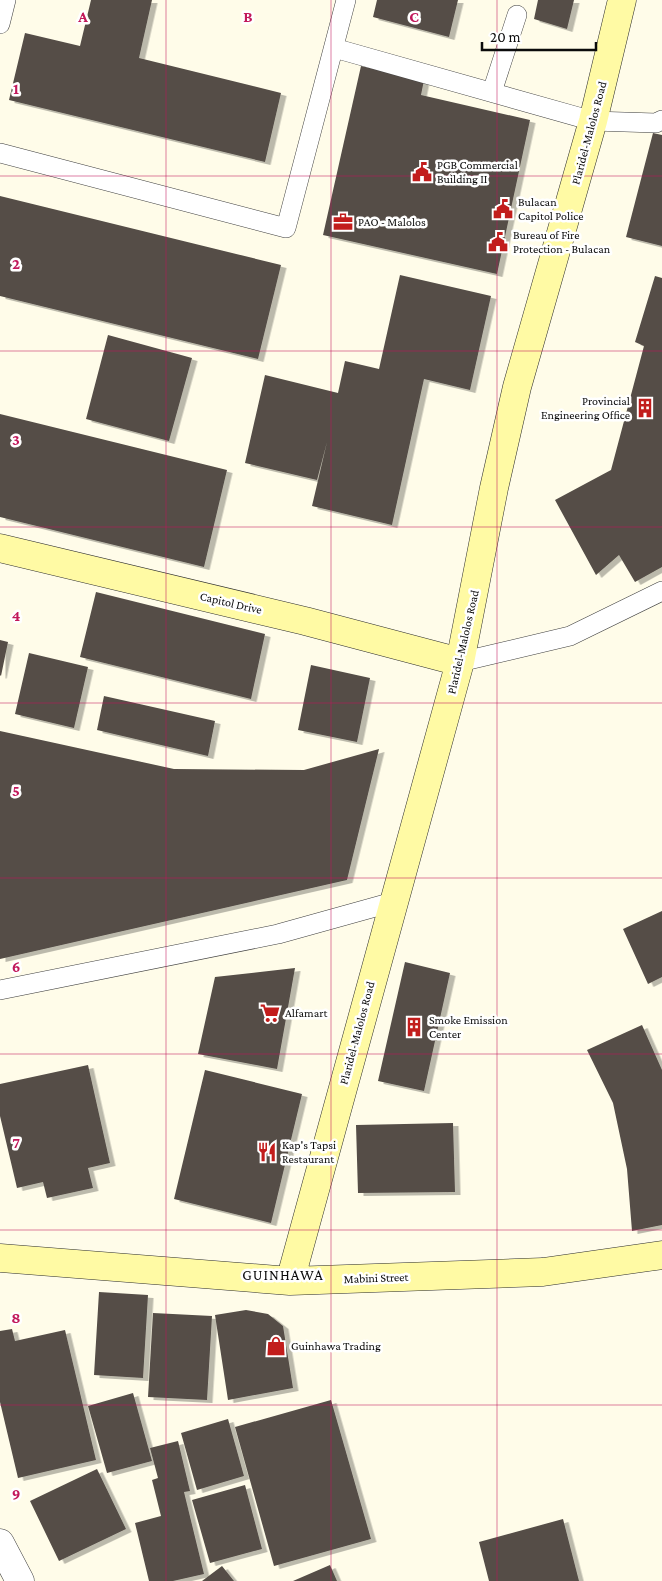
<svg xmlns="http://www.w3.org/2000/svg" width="662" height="1581" font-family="'Crimson Pro',serif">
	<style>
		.building { fill: #544d47; filter: url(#shadow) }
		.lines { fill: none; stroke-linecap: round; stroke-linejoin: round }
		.lane-casing { stroke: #3e3e3e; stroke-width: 20 }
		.street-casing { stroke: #3e3e3e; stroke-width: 29 }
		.secondary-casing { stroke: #2d2d2d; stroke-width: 29 }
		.lane { stroke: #fff; stroke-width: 19 }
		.street { stroke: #fff; stroke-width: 28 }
		.secondary { stroke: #fffaa4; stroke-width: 28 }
		.grid { fill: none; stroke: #c2185b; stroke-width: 1; stroke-opacity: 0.55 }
		.labels { text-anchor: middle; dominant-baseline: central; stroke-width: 5; stroke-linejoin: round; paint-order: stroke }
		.street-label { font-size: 12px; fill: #0b0b0b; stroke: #fff }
		.poi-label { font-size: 12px; fill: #0b0b0b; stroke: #fff; text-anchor: start }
		.quarter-label { font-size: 15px; letter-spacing: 1px; fill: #0b0b0b; stroke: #fff }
		.grid-label { font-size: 16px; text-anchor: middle; font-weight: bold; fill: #c2185b; stroke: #fff; stroke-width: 5; stroke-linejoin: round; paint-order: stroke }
	</style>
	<defs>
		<filter id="shadow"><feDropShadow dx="5.5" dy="3" stdDeviation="0" flood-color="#0004"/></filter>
	</defs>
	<rect width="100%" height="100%" fill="#fffce9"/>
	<path class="building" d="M 91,0 L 152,0 L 139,58 L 281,93 L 265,162 L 9,100 L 25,33 L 80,46 Z
		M 377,0 L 458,0 L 449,37 L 373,17 Z
		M 538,0 L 574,0 L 567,29 L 534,19 Z
		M 361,66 L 424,80 L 421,95 L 530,120 L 497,274 L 323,235 Z
		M 653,133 L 662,135 L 662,246 L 626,237 Z
		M 0,196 L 281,265 L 258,359 L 0,296 Z
		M 400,275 L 491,296 L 470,390 L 424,379 L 392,525 L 312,506 L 327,442 L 317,480 L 245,463 L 265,375 L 338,393 L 345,361 L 379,369 Z
		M 655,276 L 662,278 L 662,567 L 635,582 L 619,555 L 596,575 L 555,500 L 611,470 L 644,346 L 635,342 Z
		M 108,335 L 192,358 L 169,441 L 86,419 Z
		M 0,414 L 227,470 L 204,567 L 0,517 Z
		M 96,592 L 265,634 L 251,699 L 80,657 Z
		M 0,640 L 8,642 L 1,676 L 0,675 Z
		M 29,653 L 88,667 L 74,728 L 15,714 Z
		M 311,665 L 370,678 L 357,742 L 298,730 Z
		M 104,696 L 215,721 L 208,756 L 97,730 Z
		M 0,731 L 174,769 L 304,770 L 379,749 L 347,880 L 0,959 Z
		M 662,911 L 662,977 L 648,984 L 623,929 Z
		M 405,962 L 450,973 L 424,1091 L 378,1081 Z
		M 295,968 L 277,1069 L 198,1054 L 215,977 Z
		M 642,1025 L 662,1070 L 662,1225 L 632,1231 L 627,1169 L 613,1103 L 587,1050 Z
		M 88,1065 L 110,1163 L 88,1168 L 93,1188 L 47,1198 L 43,1182 L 17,1188 L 0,1116 L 0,1084 Z
		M 205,1070 L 302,1094 L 271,1223 L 174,1199 Z
		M 453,1123 L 455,1192 L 358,1193 L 356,1125 Z
		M 99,1292 L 148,1295 L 143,1378 L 94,1375 Z
		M 246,1310 L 268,1314 L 283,1326 L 293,1388 L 228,1400 L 215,1315 Z
		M 153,1313 L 212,1316 L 207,1400 L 148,1397 Z
		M 12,1329 L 15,1341 L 65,1330 L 96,1460 L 18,1478 L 0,1402 L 0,1331 Z
		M 133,1393 L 152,1461 L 107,1473 L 88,1406 Z
		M 331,1400 L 371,1539 L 274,1566 L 235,1427 Z
		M 228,1419 L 244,1476 L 197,1490 L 181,1433 Z
		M 178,1441 L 190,1491 L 184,1492 L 204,1574 L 173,1581 L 149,1581 L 135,1523 L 161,1516 L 152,1480 L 158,1478 L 150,1448 Z
		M 97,1469 L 126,1529 L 59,1561 L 30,1501 Z
		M 245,1485 L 262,1549 L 210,1563 L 192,1500 Z
		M 563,1519 L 579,1581 L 489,1581 L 479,1542 Z
		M 330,1565 L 337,1581 L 293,1581 Z
		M 222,1566 L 234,1581 L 202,1581 Z"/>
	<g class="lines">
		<defs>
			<path id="lane" d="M 0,24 L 6,0
				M 334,48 L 593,121 L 656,123 L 662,120
				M 492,92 L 517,15
				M 0,153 L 286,228 L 346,0
				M 460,662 L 570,636 L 662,591
				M 0,990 L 278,934 L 393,902"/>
			<path id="street" d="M 0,1543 L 20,1581"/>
			<path id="secondary" d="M 0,548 L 305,621 L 460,662
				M 0,1258 L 290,1281 L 543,1272 L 662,1255
				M 290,1281 L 460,662 L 494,488 L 517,387 L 593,121 L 622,0"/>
		</defs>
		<use href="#lane" class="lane-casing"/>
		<use href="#street" class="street-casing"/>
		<use href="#secondary" class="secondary-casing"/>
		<use href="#lane" class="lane"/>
		<use href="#street" class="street"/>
		<use href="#secondary" class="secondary"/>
	</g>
	<path class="grid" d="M 166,0 L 166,1581M 331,0 L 331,1581M 497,0 L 497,1581M 0,176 L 662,176M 0,351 L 662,351M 0,527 L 662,527M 0,703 L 662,703M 0,878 L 662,878M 0,1054 L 662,1054M 0,1230 L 662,1230M 0,1405 L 662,1405"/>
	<defs>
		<symbol id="civic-bare" viewBox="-9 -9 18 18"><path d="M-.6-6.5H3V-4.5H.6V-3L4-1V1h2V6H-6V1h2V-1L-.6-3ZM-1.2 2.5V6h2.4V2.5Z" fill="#c21d1c" stroke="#fff" stroke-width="2.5" paint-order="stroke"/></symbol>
		<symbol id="office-bare" viewBox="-9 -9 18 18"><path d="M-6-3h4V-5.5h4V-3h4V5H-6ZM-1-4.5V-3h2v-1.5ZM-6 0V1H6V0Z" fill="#c21d1c" stroke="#fff" stroke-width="2.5" paint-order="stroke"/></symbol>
		<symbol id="building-bare" viewBox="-9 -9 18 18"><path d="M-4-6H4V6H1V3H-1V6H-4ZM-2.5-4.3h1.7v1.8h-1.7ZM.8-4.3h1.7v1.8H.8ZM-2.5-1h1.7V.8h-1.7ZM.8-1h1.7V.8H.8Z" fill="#c21d1c" stroke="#fff" stroke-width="2.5" paint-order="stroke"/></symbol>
		<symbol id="supermarket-bare" viewBox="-9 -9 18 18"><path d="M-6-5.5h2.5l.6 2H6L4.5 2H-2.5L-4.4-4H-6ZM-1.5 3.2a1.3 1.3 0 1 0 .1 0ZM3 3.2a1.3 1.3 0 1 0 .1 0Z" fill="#c21d1c" stroke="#fff" stroke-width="2.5" paint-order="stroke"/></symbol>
		<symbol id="restaurant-bare" viewBox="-9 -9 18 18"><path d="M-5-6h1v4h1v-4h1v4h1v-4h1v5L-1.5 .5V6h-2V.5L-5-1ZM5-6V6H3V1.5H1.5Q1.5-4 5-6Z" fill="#c21d1c" stroke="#fff" stroke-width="2.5" paint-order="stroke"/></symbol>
		<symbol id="shop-bare" viewBox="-9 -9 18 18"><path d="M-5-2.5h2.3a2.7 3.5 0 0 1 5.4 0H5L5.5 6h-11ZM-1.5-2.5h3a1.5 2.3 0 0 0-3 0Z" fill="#c21d1c" stroke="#fff" stroke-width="2.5" paint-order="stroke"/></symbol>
	</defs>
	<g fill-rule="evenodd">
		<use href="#civic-bare" x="408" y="158" width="28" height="28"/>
		<use href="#civic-bare" x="489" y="195" width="28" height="28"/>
		<use href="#office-bare" x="329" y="208" width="28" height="28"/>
		<use href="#civic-bare" x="484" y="228" width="28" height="28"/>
		<use href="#building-bare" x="631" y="394" width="28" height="28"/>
		<use href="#supermarket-bare" x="256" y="999" width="28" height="28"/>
		<use href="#building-bare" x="400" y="1013" width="28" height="28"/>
		<use href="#restaurant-bare" x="253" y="1138" width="28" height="28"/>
		<use href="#shop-bare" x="262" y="1332" width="28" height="28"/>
	</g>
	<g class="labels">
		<g class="street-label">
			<text transform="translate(589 133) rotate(-75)">Plaridel-Malolos Road</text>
			<text transform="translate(231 603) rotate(13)">Capitol Drive</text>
			<text transform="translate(463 642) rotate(-77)">Plaridel-Malolos Road</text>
			<text transform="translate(357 1033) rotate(-75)">Plaridel-Malolos Road</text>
			<text transform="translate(376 1278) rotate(-2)">Mabini Street</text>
		</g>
		<g class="poi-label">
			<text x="437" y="165">PGB Commercial<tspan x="437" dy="14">Building II</tspan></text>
			<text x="518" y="202">Bulacan<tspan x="518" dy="14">Capitol Police</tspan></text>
			<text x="358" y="222">PAO - Malolos</text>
			<text x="513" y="235">Bureau of Fire<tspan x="513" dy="14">Protection - Bulacan</tspan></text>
			<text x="630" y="401" text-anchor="end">Provincial<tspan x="630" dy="14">Engineering Office</tspan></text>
			<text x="285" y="1013">Alfamart</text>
			<text x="429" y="1020">Smoke Emission<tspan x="429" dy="14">Center</tspan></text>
			<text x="282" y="1145">Kap's Tapsi<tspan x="282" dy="14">Restaurant</tspan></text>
			<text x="291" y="1346">Guinhawa Trading</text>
		</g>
		<g class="quarter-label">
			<text x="283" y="1275">GUINHAWA</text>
		</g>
	</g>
	<g class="grid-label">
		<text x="83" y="22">A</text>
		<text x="248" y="22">B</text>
		<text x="414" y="22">C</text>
		<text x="16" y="94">1</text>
		<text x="16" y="269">2</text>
		<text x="16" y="445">3</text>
		<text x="16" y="621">4</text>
		<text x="16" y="796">5</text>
		<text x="16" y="972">6</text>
		<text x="16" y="1148">7</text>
		<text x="16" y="1323">8</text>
		<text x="16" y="1499">9</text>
	</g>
	<path d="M482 42v8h114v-8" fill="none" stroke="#0b0b0b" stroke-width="2.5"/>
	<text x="490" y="42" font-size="15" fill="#0b0b0b" stroke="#ffffff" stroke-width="4" paint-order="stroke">20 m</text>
</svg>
